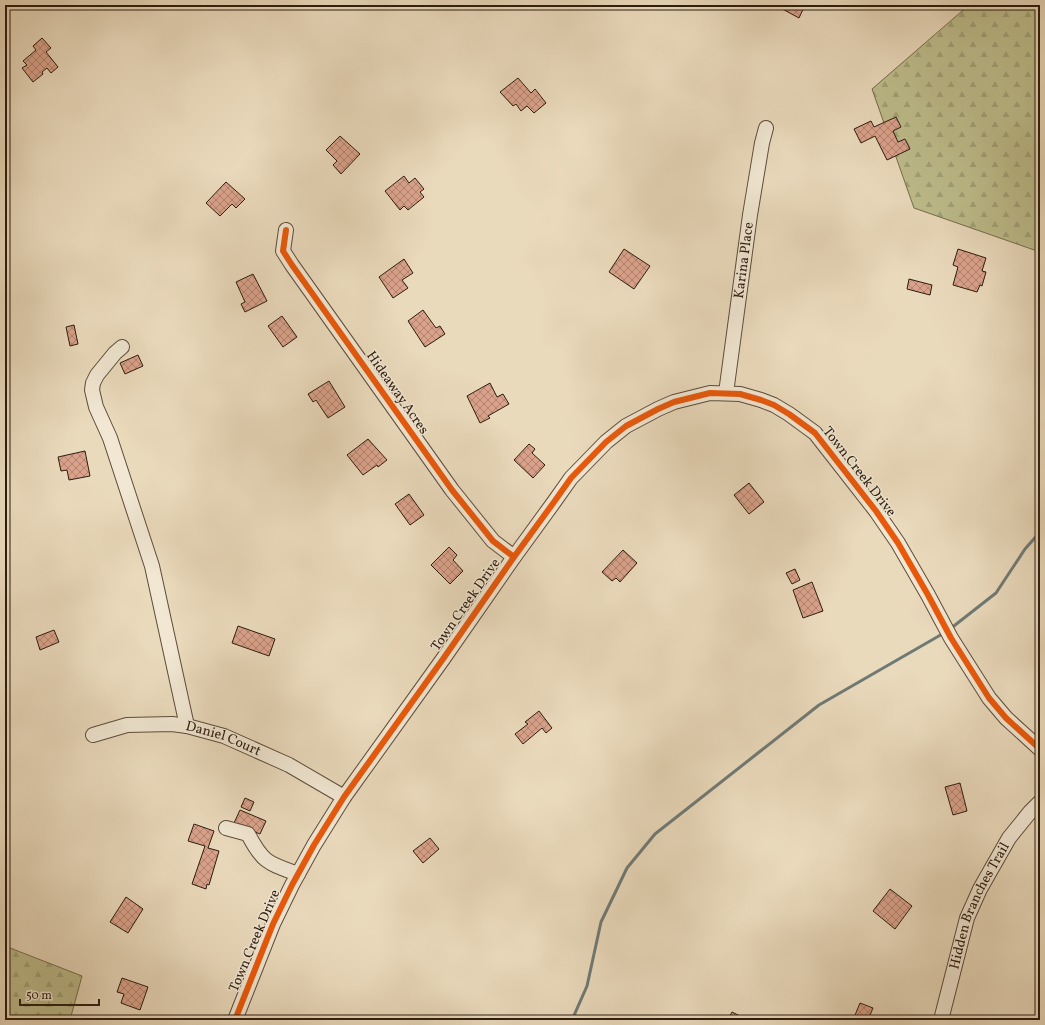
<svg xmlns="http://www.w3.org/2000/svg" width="1045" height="1025" font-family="Vollkorn,serif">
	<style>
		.forest { fill: url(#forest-firs); stroke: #756c4d }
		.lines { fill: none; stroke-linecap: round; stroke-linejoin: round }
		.stream { stroke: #6f7a75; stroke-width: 3 }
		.building { fill: url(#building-cross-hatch); stroke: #2c1c0e }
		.minor-casing { stroke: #5c4c3a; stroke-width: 16 }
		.minor { stroke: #f1e7d3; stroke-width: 14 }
		.cycleway-casing { stroke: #f1e7d3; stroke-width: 8 }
		.cycleway { stroke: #e8590c; stroke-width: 6 }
		.labels { text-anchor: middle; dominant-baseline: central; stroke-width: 3; stroke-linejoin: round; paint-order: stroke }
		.street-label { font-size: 14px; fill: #2c1c0e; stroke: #f1e7d3 }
	</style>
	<defs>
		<pattern id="forest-firs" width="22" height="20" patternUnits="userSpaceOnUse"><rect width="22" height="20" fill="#bebd8c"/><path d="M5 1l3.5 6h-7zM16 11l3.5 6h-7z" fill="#a3a278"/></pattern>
		<pattern id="building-cross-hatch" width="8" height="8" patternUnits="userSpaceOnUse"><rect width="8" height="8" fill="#daa28b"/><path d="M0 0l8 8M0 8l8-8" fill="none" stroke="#b18370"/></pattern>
	</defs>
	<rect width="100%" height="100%" fill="#eadabc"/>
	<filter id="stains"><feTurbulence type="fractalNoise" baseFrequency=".005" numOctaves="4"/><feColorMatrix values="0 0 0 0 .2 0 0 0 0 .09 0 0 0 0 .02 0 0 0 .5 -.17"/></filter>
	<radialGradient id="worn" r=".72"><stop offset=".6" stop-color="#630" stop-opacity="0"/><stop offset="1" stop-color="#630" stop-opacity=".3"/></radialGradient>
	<path class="forest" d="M 969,5 L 1040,5 L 1040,252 L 914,208 L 872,89 Z
		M 5,946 L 82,976 L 70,1020 L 5,1020 Z"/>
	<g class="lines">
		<path class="stream" d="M 950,629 L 996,593 L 1025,549 L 1040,532
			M 572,1020 L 587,986 L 601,922 L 627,868 L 655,834 L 819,705 L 944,633"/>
	</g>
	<path class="building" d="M 775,5 L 805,5 L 799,18 Z
		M 42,38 L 51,48 L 46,52 L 58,67 L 51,73 L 47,68 L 42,72 L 43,74 L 33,82 L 22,68 L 27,65 L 23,61 L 36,50 L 33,46 Z
		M 518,78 L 531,93 L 535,89 L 546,103 L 534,113 L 527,106 L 521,111 L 516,104 L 513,106 L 500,92 Z
		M 896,117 L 901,127 L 893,131 L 898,142 L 905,139 L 910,149 L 887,160 L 875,136 L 861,143 L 854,129 L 871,121 L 874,127 Z
		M 340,136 L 360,154 L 341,174 L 333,165 L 337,161 L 326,150 Z
		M 404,176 L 409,183 L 415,178 L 424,189 L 420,192 L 424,197 L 408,210 L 404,206 L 400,210 L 385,191 Z
		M 226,182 L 245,199 L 236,208 L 232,204 L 220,216 L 206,203 Z
		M 624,249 L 650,266 L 634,289 L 609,272 Z
		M 958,249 L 986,258 L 982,271 L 986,272 L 982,286 L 980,285 L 977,292 L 953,285 L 958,267 L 953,265 Z
		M 404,259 L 413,273 L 402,280 L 408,288 L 393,298 L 379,277 Z
		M 253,274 L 267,301 L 245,312 L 241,304 L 245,302 L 236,282 Z
		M 909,279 L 932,285 L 930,295 L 907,289 Z
		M 423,310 L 436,328 L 440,326 L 445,334 L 425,347 L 408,321 Z
		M 282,316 L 297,337 L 283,347 L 268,326 Z
		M 74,325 L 78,344 L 70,346 L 66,327 Z
		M 138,355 L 143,366 L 125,374 L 120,363 Z
		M 329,381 L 345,407 L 328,418 L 316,400 L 313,402 L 308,394 Z
		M 490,383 L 497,397 L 503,394 L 509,404 L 488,416 L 490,418 L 480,423 L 467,396 Z
		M 368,439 L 387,460 L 378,467 L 377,465 L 363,475 L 347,455 Z
		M 529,444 L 535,449 L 532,453 L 545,465 L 533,478 L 514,460 Z
		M 85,451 L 90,476 L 69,480 L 67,470 L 61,471 L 58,457 Z
		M 749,483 L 764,502 L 749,514 L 734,495 Z
		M 409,494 L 424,515 L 410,525 L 395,504 Z
		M 449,547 L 457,555 L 453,560 L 463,571 L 450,584 L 431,565 Z
		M 623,550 L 637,563 L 620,582 L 616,578 L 612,581 L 602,572 Z
		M 795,569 L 800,580 L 792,584 L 786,573 Z
		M 812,582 L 823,611 L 803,618 L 793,590 Z
		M 238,626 L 275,639 L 269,656 L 232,643 Z
		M 54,630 L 59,642 L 40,650 L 36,637 Z
		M 539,711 L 552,728 L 546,733 L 542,728 L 523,744 L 515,734 L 528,724 L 525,722 Z
		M 960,783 L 967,811 L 953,815 L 945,787 Z
		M 245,798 L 254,802 L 250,811 L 241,807 Z
		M 240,810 L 266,821 L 260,834 L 234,823 Z
		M 194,824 L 214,831 L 208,848 L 219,851 L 209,885 L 207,884 L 206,889 L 192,884 L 205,846 L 188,841 Z
		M 430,838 L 439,849 L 423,863 L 413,851 Z
		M 890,889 L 912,906 L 895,929 L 873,911 Z
		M 126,897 L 143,909 L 128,933 L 110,922 Z
		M 122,978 L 148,987 L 140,1010 L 121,1003 L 124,994 L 117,992 Z
		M 860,1003 L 873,1008 L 868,1020 L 853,1020 Z
		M 732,1012 L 748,1020 L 728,1020 Z"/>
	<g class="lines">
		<defs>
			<g id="minor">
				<path d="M 286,230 L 283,251 L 292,265 L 452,490 L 493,541 L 514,557"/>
				<path d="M 122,347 L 115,353 L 97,375 L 93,383 L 92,390 L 96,407 L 110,438 L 152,566 L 187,726"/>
				<path id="s1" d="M 726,393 L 750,215 L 762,143 L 766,128"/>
				<path id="s2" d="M 93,735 L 127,725 L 172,724 L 187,726 L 224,736 L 289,765 L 344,797"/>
				<path d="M 226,828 L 248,834 C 263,863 268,863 298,874"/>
				<path d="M 235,1020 L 273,924 L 292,885 L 314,845 L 344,797 L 443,659 L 514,557 L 554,502 L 571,478 L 606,442 L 626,426 L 658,409 L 674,402 L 710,393 L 740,394 L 761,400 L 774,405 L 789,414 L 815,433 L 876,511 L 898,543 L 928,595 L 951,638 L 989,698 L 1006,718 L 1040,749"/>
				<path id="s3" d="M 941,1020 L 967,918 L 980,889 L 1009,838 L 1030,812 L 1040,802"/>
			</g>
		</defs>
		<use href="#minor" class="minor-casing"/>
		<use href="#minor" class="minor"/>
		<defs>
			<path id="cycleway" d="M 286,230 L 283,251 L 292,265 L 452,490 L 493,541 L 514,557
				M 235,1020 L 273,924 L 292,885 L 314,845 L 344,797 L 443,659 L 514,557 L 554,502 L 571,478 L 606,442 L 626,426 L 658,409 L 674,402 L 710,393 L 740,394 L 761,400 L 774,405 L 789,414 L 815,433 L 876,511 L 898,543 L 928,595 L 951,638 L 989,698 L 1006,718 L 1040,749"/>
		</defs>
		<use href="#cycleway" class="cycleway-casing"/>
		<use href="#cycleway" class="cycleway"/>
	</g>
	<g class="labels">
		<g class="street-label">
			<text stroke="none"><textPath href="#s1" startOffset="134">Karina Place</textPath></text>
			<text transform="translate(397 393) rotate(55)">Hideaway Acres</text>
			<text transform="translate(859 472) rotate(52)">Town Creek Drive</text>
			<text transform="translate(466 605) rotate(-55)">Town Creek Drive</text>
			<text stroke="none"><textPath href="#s2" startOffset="134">Daniel Court</textPath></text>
			<text stroke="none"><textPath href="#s3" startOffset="121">Hidden Branches Trail</textPath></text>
			<text transform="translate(255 941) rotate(-67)">Town Creek Drive</text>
		</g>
	</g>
	<rect width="1045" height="1025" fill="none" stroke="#eadabc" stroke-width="20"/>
	<rect x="6" y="6" width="1033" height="1013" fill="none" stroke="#2c1c0e" stroke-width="2"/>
	<rect x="10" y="10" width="1025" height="1005" fill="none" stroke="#2c1c0e"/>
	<path d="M20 999v6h79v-6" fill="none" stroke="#2c1c0e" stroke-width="2"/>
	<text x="26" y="999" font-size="12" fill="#2c1c0e" stroke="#f1e7d3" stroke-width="3" paint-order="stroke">50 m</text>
	<rect width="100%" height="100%" filter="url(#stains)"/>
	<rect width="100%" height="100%" fill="url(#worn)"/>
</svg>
